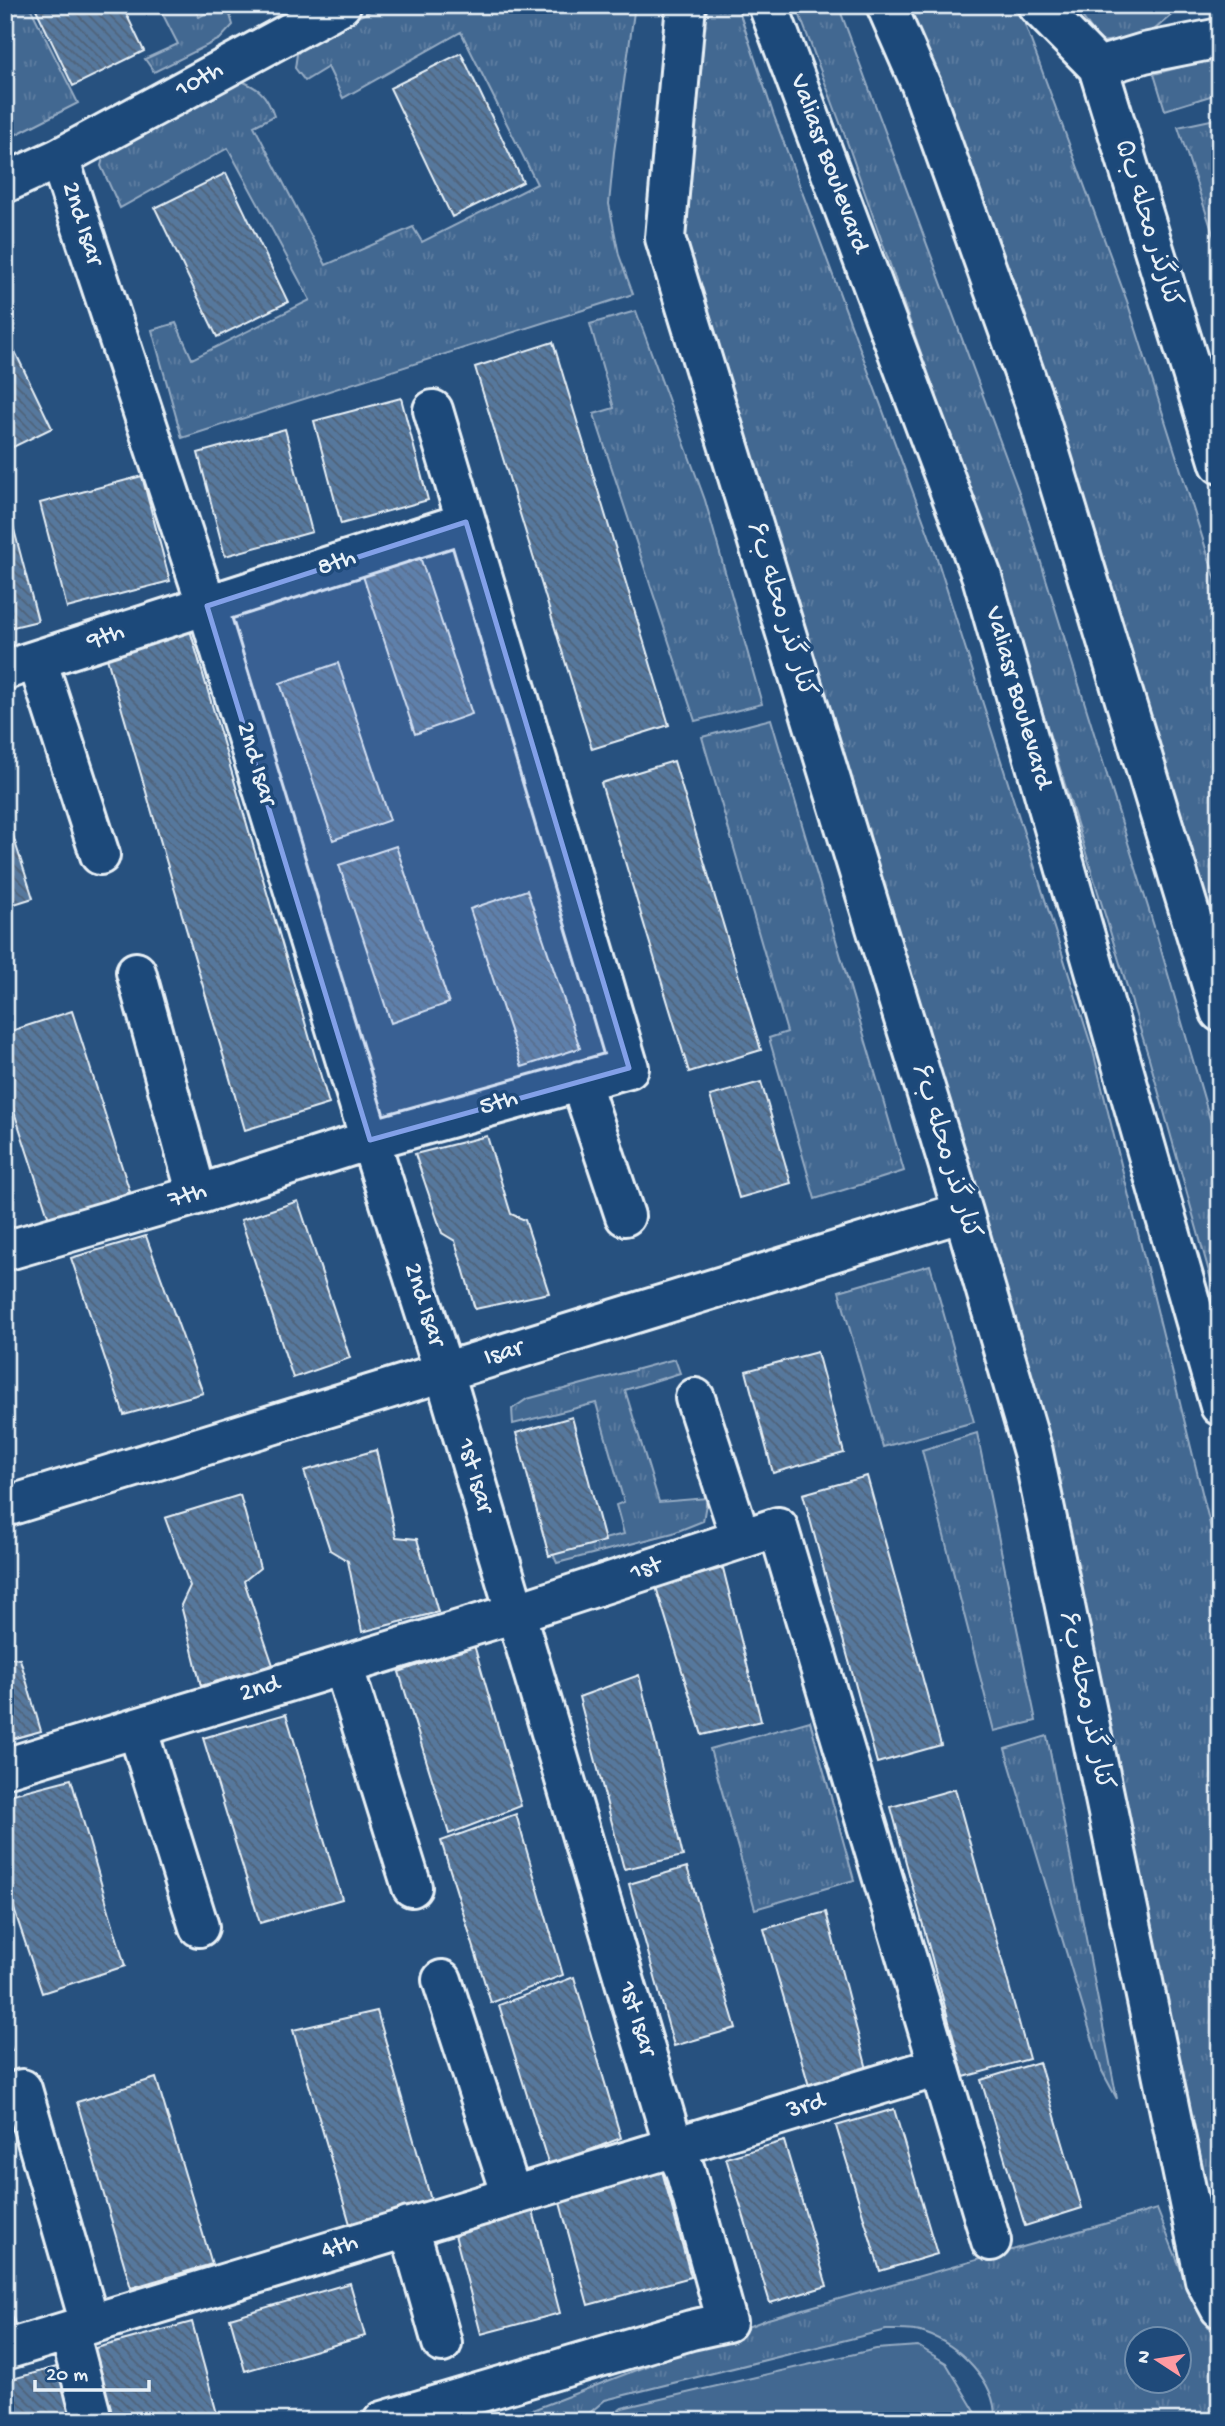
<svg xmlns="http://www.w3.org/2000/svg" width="1225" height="2426" font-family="'Gochi Hand','Playpen Sans Arabic',sans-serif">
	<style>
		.grass { fill: url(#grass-tufts); stroke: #96acc4; stroke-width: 2; fill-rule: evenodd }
		.garden { fill: #436891; stroke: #96acc4; stroke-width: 2 }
		.building { fill: url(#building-back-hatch); stroke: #e8f1f8; stroke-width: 2 }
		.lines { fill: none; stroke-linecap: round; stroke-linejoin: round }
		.minor-casing { stroke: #e8f1f8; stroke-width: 44 }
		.major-casing { stroke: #e8f1f8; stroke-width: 44 }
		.path { stroke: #e8f1f8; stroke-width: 4.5; stroke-dasharray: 7 5; stroke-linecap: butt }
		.minor { stroke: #1f4a7a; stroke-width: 38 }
		.major { stroke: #1f4a7a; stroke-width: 38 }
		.marked { fill: #82a0e8; fill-opacity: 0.2; stroke: #82a0e8; stroke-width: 5; stroke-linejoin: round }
		.labels { text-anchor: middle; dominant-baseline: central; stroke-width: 7; stroke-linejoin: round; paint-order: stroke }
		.street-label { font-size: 26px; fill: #e8f1f8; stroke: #1f4a7a }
	</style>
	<defs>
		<pattern id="grass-tufts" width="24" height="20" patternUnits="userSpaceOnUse" patternTransform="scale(1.75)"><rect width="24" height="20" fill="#436891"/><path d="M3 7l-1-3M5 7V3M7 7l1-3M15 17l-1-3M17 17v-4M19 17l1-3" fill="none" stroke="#5e7ea1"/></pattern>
		<pattern id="building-back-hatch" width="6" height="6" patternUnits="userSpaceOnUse" patternTransform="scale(1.75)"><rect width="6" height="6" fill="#57789d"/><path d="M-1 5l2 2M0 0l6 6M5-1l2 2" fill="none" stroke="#4f6278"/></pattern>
	</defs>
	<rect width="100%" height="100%" fill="#27517f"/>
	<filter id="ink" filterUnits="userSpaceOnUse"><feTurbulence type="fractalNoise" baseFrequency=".0143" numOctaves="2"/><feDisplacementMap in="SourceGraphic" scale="14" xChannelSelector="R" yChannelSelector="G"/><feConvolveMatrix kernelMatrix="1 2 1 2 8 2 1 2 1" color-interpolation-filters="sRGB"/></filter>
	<g filter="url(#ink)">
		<path class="grass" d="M 5,5 L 29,5 L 78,103 L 5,140 Z
			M 158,5 L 193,5 L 199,17 L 220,5 L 227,5 L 233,25 L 220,39 L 154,72 L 145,59 L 178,44 Z
			M 382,5 L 635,5 L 614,152 L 609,204 L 619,255 L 633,294 L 182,438 L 152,330 L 176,323 L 192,359 L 310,300 L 228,148 L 120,208 L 101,166 L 105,150 L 237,79 C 259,88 266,93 274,116 L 254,126 L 326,265 L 413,227 L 422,242 L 537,184 L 461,32 L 343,98 L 328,67 L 305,81 L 295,68 L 297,54 L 307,42 Z
			M 699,5 L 737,5 L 774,116 L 934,549 L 1093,1051 L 1220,1565 L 1220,2270 L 1148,1923 L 675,228 Z
			M 796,5 L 838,5 L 1020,495 L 1157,936 L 1220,1154 L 1220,1311 L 1149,1058 L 1014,619 L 845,136 Z
			M 907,5 L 1014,5 L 1020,11 L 1127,301 L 1220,593 L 1220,948 L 1101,548 Z
			M 1074,5 L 1183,5 L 1147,36 L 1100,42 Z
			M 1220,60 L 1220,93 L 1165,110 L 1154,74 L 1200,62 Z
			M 1220,118 L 1220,255 L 1178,127 Z
			M 636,311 L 705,500 L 762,704 L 695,721 L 594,414 L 614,408 L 590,324 Z
			M 771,719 L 904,1171 L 815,1199 L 769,1038 L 787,1032 L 702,737 Z
			M 930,1265 L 974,1422 L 883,1447 L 839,1291 Z
			M 675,1359 L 680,1373 L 625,1390 L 659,1502 L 707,1498 L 703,1521 L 673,1533 L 557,1563 L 552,1552 L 624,1534 L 616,1505 L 624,1502 L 596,1403 L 513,1424 L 512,1409 L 527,1399 Z
			M 977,1433 L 1036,1721 L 994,1731 L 922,1450 Z
			M 810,1721 L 854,1880 L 755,1909 L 710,1749 Z
			M 1047,1736 L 1117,2099 L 1102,2071 L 1005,1749 Z
			M 1157,2209 L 1193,2300 L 1220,2347 L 1220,2421 L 995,2421 C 997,2381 959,2345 924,2333 C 914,2329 898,2330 886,2330 L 605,2400 L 580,2421 L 504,2421 L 768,2319 ZM 1138,2338 L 1180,2338 L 1180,2380 L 1138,2380 Z"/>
		<path class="garden" d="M 918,2346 L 946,2363 L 976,2413 L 976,2421 L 604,2421 L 622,2408 L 876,2349 Z"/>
		<path class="building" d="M 34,5 L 122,5 L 144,51 L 73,86 Z
			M 461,53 L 523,182 L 452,217 L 390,88 Z
			M 226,173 L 288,302 L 217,337 L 155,208 Z
			M 5,331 L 52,428 L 5,451 Z
			M 553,342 L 669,725 L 592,749 L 475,367 Z
			M 401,398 L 428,500 L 341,524 L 314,421 Z
			M 285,429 L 312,532 L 225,556 L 198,453 Z
			M 142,476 L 170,581 L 67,608 L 40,503 Z
			M 11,518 L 38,621 L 5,629 L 5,519 Z
			M 420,557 L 472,714 L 415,734 L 363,576 Z
			M 190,630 L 329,1104 L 245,1130 L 106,655 Z
			M 338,663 L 390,820 L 333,840 L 280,683 Z
			M 674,761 L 761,1050 L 689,1072 L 601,783 Z
			M 5,811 L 33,898 L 5,907 Z
			M 396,846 L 449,1003 L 391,1023 L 339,865 Z
			M 527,890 L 580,1048 L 522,1067 L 470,909 Z
			M 72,1011 L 130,1192 L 49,1219 L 5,1084 L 5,1033 Z
			M 761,1082 L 791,1183 L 739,1198 L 710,1096 Z
			M 487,1136 L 511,1214 L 525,1220 L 549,1293 L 475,1309 L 455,1241 L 442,1233 L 415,1154 Z
			M 298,1201 L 350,1358 L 293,1378 L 241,1220 Z
			M 146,1236 L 203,1393 L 124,1415 L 71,1258 Z
			M 817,1352 L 844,1453 L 773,1473 L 746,1371 Z
			M 572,1417 L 605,1541 L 549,1556 L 516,1433 Z
			M 376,1450 L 396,1537 L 417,1539 L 438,1612 L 362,1632 L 348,1561 L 330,1550 L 304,1471 Z
			M 867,1476 L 941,1745 L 877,1763 L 803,1494 Z
			M 240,1495 L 260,1568 L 244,1581 L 273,1665 L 201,1686 L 181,1605 L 190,1586 L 165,1518 Z
			M 723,1568 L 761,1721 L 702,1735 L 656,1587 Z
			M 474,1645 L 521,1806 L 449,1834 L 399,1672 Z
			M 5,1657 L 20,1659 L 41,1731 L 5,1741 Z
			M 639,1675 L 683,1856 L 624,1869 L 579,1697 Z
			M 286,1714 L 342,1899 L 260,1923 L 203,1738 Z
			M 71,1779 L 125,1966 L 42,1993 L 5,1882 L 5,1796 Z
			M 955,1789 L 1029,2059 L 964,2077 L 891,1807 Z
			M 516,1814 L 563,1975 L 491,2003 L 441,1841 Z
			M 687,1867 L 736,2028 L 674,2046 L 629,1884 Z
			M 826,1912 L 868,2073 L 809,2086 L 764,1929 Z
			M 574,1977 L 621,2138 L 549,2166 L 499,2005 Z
			M 377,2011 L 431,2200 L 350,2224 L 293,2030 Z
			M 1039,2062 L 1082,2208 L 1025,2226 L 981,2080 Z
			M 156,2078 L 212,2264 L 131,2288 L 77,2102 Z
			M 894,2109 L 937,2254 L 880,2271 L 836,2126 Z
			M 784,2141 L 827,2286 L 770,2303 L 726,2158 Z
			M 662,2171 L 691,2277 L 588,2305 L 559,2199 Z
			M 533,2211 L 560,2313 L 481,2334 L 454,2231 Z
			M 350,2283 L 365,2336 L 245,2371 L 230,2318 Z
			M 5,2291 L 15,2325 L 5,2329 Z
			M 192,2322 L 219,2421 L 109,2421 L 89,2350 Z
			M 64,2365 L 79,2421 L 5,2421 L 5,2381 Z"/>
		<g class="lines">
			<defs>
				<path id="minor" d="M 686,5 L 665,238 L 963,1212 L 1033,1452 L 1205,2280 L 1220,2308
					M 1037,5 L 1098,67 L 1220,464
					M 1098,67 L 1144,53 L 1220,38
					M 59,158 L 207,606 L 370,1140 L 444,1372 L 674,2147 L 685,2170 L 727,2322 L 691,2330 L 383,2421
					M 5,183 L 59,158 L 341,5
					M 37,660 L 100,855
					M 5,670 L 466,522
					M 136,972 L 197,1195
					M 580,1081 L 625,1216
					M 5,1251 L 197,1195 L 370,1140 L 629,1068 L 433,410
					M 695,1398 L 741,1539
					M 5,1507 L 963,1212
					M 343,1665 L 412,1887
					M 137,1728 L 199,1927
					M 5,1768 L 515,1613 L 778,1527 L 991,2241
					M 442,1980 L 512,2196
					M 22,2089 L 90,2324
					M 409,2227 L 442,2343
					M 69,2331 L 90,2411
					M 5,2350 L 938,2067"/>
				<path id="major" d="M 768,5 L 982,577 L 1220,1406
					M 886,5 L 921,85 L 1034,401 L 1220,1012"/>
			</defs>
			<use href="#minor" class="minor-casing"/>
			<use href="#major" class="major-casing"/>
			<path class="path" d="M 5,2034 L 12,2055"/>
			<use href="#minor" class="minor"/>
			<use href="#major" class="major"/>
		</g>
	</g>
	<path class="marked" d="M 466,522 L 629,1068 L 370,1140 L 207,606 Z"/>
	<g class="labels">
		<g class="street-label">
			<text transform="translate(200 81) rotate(-28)">10th</text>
			<text transform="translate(828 164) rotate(70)">Valiasr Boulevard</text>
			<text transform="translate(81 224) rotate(72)">2nd Isar</text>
			<text transform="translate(1146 224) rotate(73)">کنارگذر محله ب۵</text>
			<text transform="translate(337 564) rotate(-18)">8th</text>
			<text transform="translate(779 610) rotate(73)">کنار گذر محله ب۶</text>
			<text transform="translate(106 638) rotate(-18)">9th</text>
			<text transform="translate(1017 698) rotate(74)">Valiasr Boulevard</text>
			<text transform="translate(255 764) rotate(73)">2nd Isar</text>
			<text transform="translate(499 1104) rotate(-16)">5th</text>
			<text transform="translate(944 1152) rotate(73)">کنار گذر محله ب۶</text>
			<text transform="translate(188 1197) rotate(-17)">7th</text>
			<text transform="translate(423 1305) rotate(72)">2nd Isar</text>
			<text transform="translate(504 1354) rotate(-17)">Isar</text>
			<text transform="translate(474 1476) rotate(74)">1st Isar</text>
			<text transform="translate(646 1570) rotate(-18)">1st</text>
			<text transform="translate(260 1690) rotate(-17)">2nd</text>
			<text transform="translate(1084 1701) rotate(78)">کنار گذر محله ب۶</text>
			<text transform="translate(636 2019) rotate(73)">1st Isar</text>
			<text transform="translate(806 2107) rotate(-17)">3rd</text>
			<text transform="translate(340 2248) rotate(-17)">4th</text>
		</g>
	</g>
	<rect width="1225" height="2426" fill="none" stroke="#1f4a7a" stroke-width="28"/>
	<rect x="14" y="14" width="1197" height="2398" fill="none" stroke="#e8f1f8" stroke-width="2.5" filter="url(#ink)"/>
	<g transform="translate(1158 2360) rotate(282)"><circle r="33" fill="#1f4a7a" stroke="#6f8dac" stroke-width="2"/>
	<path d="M0-5L12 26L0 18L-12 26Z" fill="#ff9aa2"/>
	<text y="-10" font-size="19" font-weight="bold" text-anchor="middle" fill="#e8f1f8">N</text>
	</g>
	<path d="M35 2380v10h114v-10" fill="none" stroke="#e8f1f8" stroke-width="3.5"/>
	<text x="46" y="2380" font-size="21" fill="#e8f1f8" stroke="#1f4a7a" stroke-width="5" paint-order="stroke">20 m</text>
</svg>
